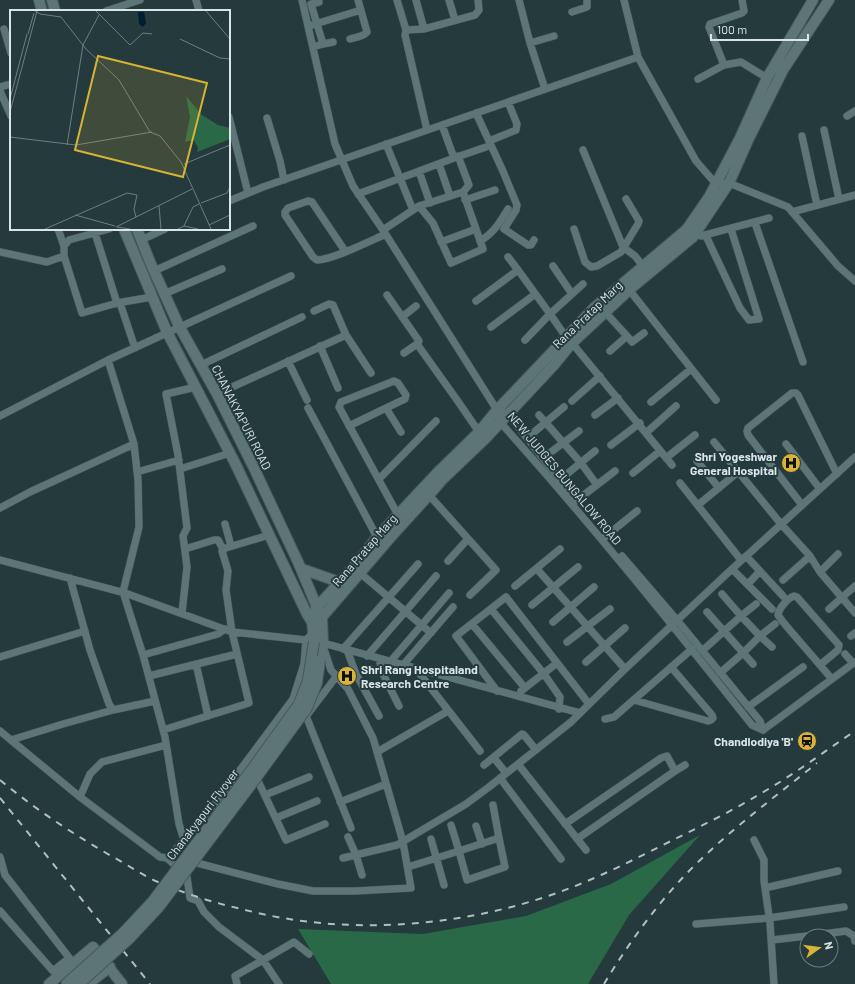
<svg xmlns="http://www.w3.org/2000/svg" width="855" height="984" font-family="Barlow,sans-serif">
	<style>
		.green { fill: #296947 }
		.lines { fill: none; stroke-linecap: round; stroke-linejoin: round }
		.street-casing { stroke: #45585a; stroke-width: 8 }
		.secondary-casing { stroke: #45585a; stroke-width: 12 }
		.street { stroke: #5e7577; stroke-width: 7 }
		.secondary { stroke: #5e7577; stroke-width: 10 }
		.rail { stroke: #b1bfc0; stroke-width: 2; stroke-dasharray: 7 7; stroke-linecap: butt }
		.secondary-bridge-casing { stroke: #45585a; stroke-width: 12; stroke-linecap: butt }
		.secondary-bridge { stroke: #5e7577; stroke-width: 10 }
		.labels { text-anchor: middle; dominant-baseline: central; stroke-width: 4; stroke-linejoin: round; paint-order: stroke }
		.street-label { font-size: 12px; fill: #d9e5e6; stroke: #253a3c }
		.poi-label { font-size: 12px; font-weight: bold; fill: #d9e5e6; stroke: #253a3c; text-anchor: end }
		.inset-road { fill: none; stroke: #6d7e80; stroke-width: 1 }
		.view { fill: #d9b334; fill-opacity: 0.15; stroke: #d9b334; stroke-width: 2 }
		.inset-edge { fill: none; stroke: #d9e5e6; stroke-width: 2 }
	</style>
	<rect width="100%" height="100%" fill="#253a3c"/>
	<path class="green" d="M 700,835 L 629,915 L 588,984 L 331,984 L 298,929 L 423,934 L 526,916 L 611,884 Z"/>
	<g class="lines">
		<defs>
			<path id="street" d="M 196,0 L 199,11
				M 302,0 L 335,144 L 353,186 L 383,230 L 497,410 L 500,422 C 588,520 670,622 752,725 L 763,730
				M 397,0 L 406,30
				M 416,0 L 424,29
				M 449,0 L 455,20
				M 519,0 L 530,43 L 545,89
				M 624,0 L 638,57 L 696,161 L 716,184 L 729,183 L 788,207 L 838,266 L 855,281
				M 106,11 L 140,0
				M 572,12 L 587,7 L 587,0
				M 312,25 L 361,10
				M 4,29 L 11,53
				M 350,39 C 356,37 363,37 367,32 L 358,0
				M 530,43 L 554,36
				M 323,44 L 333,42
				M 313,47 L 323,44 L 311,4 L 319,2
				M 724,65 L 709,27 L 710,24 L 742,13 L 744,11 L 742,0
				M 698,79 L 724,65 L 741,62 L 767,78
				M 0,87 L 11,84
				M 0,91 L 11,116
				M 476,113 L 502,169 L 517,205 L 516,210 L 504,229 L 528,245 L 531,245 L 534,240
				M 847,116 L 855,111
				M 229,117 L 248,193 L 245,194
				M 267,118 L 280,161 L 284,180
				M 442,125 L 454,158
				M 427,130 L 405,35 L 406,30 L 424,29 L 475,15 L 479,10 L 478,0
				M 824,130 L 839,199
				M 802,136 L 817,205
				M 489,141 L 516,130 L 517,124 L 508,102
				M 386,144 L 413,210
				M 583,150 L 623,247 L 635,256 L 643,266
				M 458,156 L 469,185 L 463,192
				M 439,164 L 450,196
				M 419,171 L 430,203
				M 358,194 L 454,158 L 486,147
				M 465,200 L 495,190
				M 229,201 L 263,187 L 638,57
				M 792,212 L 855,195
				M 755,223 L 803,362
				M 58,229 L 64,246
				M 574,229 L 585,262 L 591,267 L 597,266 L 621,252 L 638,224 L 639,221 L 626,199
				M 383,230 L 419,206 L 463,192 L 483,249 L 451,263 L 433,223 L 419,206
				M 95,233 L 117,303
				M 701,236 L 769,218
				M 706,236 L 740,308 L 749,320 L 759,319 L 731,229
				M 141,240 L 165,229
				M 480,241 C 494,233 500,222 508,209
				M 441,242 L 476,229
				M 345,251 L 312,202 L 308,201 L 288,208 L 285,212 L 285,215 L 313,257 L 317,260 C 335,259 367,242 384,235
				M 0,252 L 47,262 L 64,256 L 64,246 L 69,240 L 109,229
				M 64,256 L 82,313 L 117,303 L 152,297
				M 508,257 L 518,270
				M 154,271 L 253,226
				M 627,287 L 716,400
				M 164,294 L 222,269
				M 572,294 L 583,284
				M 387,295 L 419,341 L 417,344 L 457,400 L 479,432
				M 476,301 L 518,270 L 550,314 L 572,294 L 553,266
				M 120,303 L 135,348
				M 314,311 L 329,304 L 333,305 L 346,335 L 371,373
				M 605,312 L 627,336 L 610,351
				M 402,317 L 416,306
				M 491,327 L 534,295
				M 627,336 L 632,342 L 644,333
				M 525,340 L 550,314 L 566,337
				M 572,343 L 672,465
				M 320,346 L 338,388
				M 404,353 L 417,344
				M 288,361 L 307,400
				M 201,365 L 302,317
				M 217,394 L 346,335
				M 572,401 L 600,376
				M 651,402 L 691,369
				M 308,408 L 377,537
				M 497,410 L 508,414 L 576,500
				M 539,415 L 581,463 L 597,485
				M 595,415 L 618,398
				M 0,416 L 108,360 L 291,276
				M 349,426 L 386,408
				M 647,432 L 676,406
				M 527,438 L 564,407
				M 714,442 L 781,524 L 810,556 L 820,572 L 855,613
				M 134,444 L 138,480 L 139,527 L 123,592 L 143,655 L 165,737 L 179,824 L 184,840
				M 786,444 L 820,489
				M 611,445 L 640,423
				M 543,458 L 579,431
				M 666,458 L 695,435
				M 697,461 L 719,488
				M 180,469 L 230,453
				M 137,472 L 179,460
				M 633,473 L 660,451
				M 567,474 L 595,451
				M 379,479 L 436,421
				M 680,483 L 741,560
				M 429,495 L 496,570 L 470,595
				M 576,501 L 615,471
				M 698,505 L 738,472
				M 802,505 L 748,435 L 747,431 L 748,428 L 792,393 L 796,393 L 798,395 L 837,474
				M 0,508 L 30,492 L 134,444 L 108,360
				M 398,515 L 339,407 L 341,402 L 394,381 L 398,383 L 406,395 L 405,399 L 386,408 L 401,432
				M 225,524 L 231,546
				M 605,537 L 637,511
				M 185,549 L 214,540 L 218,540 L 223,549
				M 622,556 L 677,620 L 760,721 L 763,730
				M 746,556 L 783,596
				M 0,560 L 125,593 L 232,632 L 306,640
				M 448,561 L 467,540
				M 537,569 L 625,669
				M 732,569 L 772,609
				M 820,572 L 838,554
				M 360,573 L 431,633
				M 70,578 L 90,650 L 109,704 L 113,710 L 155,701
				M 783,580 L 810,556
				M 748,584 L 760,571
				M 515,586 L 560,549
				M 722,594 L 741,616 L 756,604
				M 532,605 L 578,567
				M 491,609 L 544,674 L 560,697 L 559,709
				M 829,609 L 855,586
				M 707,612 L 753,664
				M 182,613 L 187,567 L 183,536 L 187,528 L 178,455 L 166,394 L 196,387
				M 553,622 L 594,587
				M 472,624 L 525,688
				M 851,636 L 855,633
				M 567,642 L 610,609
				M 323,643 L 580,713
				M 772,647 L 760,636 L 775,624
				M 343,649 L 418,564
				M 347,650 L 356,674 L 379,716
				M 702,651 L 741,616 L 760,636 L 743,653 L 720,673
				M 845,654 L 853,663
				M 143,655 L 218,634 L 225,629
				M 367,656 L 436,576
				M 0,657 L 85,631
				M 379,659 L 384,676 L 399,706
				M 390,662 L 449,593
				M 586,662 L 625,628
				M 196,664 L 208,716
				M 403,665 L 453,607
				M 820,665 L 838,650 L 839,645 L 797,597 L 794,596 C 788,598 779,608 778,615 L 783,622 C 799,641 815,659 831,678
				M 416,669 L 480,751
				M 149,676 L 237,654
				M 497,691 L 456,636 L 506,597 L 589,704
				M 521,691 L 557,663
				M 634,700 L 708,721 L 711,720 L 713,718 L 712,715 L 671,667
				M 748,707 L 803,667
				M 307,715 L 336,677
				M 306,716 L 351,828
				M 605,719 L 614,717 L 692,649
				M 163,730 L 249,703 L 232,632 L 226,590 L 228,571 L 222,551 L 226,548 L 269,535
				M 763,730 L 855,662
				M 0,731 L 80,797 L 160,857 L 167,858 L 177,848 L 220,797 L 293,699 L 304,664 L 306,640 L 313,633
				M 11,740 L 63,724 L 113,710
				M 377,752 L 448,711
				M 494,758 L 506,773
				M 518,764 L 586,850
				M 484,765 L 522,734 L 524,735 L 536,750
				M 675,771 L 685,765
				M 500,778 L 561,859
				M 258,781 L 286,840 L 325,824
				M 265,795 L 309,777
				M 80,797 L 90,774 L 102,762 L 166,745
				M 340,802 L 386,784
				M 493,805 L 499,838 L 459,851 L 467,880 L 505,867 L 499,838
				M 276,818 L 317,801
				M 565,824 L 661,758 L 667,756 L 675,771 L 577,839
				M 476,826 L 482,844
				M 348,837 L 356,855 L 362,875
				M 431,839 L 444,885
				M 754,840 L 764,860 L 764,881 L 770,923 L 774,984
				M 0,857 L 5,875 L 74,964
				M 167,858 L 181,871
				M 343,858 L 397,845 L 466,804 L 489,787 L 571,722 L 625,669 L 732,569 L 855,457
				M 197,863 L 278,884 L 313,891 L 355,891 L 411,888 L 403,842 L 373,738 L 348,689 L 331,670 L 323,646
				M 408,867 L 459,851 L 451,825
				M 187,877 L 190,898 L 198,901 L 204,912 L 219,927 L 263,960 L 294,942 L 309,954
				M 765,888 L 838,871
				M 0,911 L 53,971 L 69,958
				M 696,924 L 769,918 L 844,907
				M 808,936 L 846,931 L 854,936 L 855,941
				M 772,940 L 807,936
				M 237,984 L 235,976 L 263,960 L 279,984"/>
			<path id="secondary" d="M 39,0 L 42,11
				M 52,0 L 55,11
				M 124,229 L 167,332 L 235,463 L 307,614 L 312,622 L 315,623
				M 137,229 L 150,262 L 179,326 L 217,394 L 253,466 L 298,562 L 319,612
				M 302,569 L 339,582
				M 314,642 L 312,622 L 316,608 L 357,563 L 377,537 L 438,472 L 479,432 L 497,410 L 595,307 L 687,229 L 709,197 L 740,138 L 767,78 L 813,0
				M 320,660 L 323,643 L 322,617 L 390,538 L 429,495 L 442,480 L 484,440 L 554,365 L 572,343 L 629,290 L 693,237 L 729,183 L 749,138 L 783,70 L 829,0
				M 49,984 L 93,947 L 122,984
				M 88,984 L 110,967"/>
		</defs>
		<use href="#street" class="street-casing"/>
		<use href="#secondary" class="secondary-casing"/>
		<use href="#street" class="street"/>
		<use href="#secondary" class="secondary"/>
		<path class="rail" d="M 0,780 C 35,809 73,834 113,857 C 128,865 142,875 158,882 C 181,892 205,900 229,906 C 249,911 269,916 289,919 C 376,933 471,923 554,894 C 594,880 631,861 669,842 C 701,826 734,810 765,791 C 796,773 825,751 855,731
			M 0,798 L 150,984
			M 604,984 C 628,944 659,901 692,868 C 731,829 775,797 817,763"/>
		<defs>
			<path id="secondary-bridge" d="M 66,984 L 123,933 L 152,902 L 244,780 L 299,704 L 308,680 L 314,642
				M 79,984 L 129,939 L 159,907 L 251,785 L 307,708 L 317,683 L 320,660"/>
		</defs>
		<use href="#secondary-bridge" class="secondary-bridge-casing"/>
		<use href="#secondary-bridge" class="secondary-bridge"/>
	</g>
	<defs>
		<symbol id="hospital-disc" viewBox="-11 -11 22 22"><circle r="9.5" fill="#d9b334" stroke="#253a3c"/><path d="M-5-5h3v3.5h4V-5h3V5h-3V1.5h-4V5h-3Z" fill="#111"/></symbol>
		<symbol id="station-disc" viewBox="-11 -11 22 22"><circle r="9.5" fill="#d9b334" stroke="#253a3c"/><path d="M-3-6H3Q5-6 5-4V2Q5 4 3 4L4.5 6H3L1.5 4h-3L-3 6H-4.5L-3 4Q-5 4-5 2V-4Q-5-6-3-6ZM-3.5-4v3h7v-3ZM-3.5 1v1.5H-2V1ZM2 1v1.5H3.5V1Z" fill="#111"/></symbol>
	</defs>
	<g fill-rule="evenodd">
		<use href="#hospital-disc" x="780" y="452" width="22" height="22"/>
		<use href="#hospital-disc" x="336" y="665" width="22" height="22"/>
		<use href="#station-disc" x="796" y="730" width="22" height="22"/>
	</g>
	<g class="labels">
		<g class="street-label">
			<text transform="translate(587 314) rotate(-44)">Rana Pratap Marg</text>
			<text transform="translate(242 417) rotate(63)">CHANAKYAPURI ROAD</text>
			<text transform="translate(565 478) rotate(50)">NEW JUDGES BUNGALOW ROAD</text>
			<text transform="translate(364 550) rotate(-49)">Rana Pratap Marg</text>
			<text transform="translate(202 814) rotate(-53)">Chanakyapuri Flyover</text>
		</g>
		<g class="poi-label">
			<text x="777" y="456">Shri Yogeshwar<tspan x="777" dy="14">General Hospital</tspan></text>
			<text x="361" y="669" text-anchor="start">Shri Rang Hospitaland<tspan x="361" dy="14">Research Centre</tspan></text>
			<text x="793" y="741">Chandlodiya 'B'</text>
		</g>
	</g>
	<g transform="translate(10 10)">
		<rect width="220" height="220" fill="#253a3c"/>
		<path d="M 176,86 L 192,105 L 208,115 L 220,118 L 220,129 L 187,142 L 188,138 L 184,130 L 175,132 L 180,107 Z" fill="#296947"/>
		<path d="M 128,2 L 134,2 L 136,13 L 133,17 L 129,14 Z" fill="#001d33"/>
		<path class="inset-road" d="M 25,1 L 30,4 L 51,7 L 76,39 L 109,70 L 140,122 L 150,126 L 171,152 L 201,219M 86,1 L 120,35 L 133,23 L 142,24M 196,1 L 220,29M 18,24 L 24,3M 170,29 L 210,48 L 220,49M 0,89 L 17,24M 0,102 L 27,1M 0,127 L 66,135 L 142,122M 57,135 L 73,35 L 89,5M 174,154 L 220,135M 191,193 L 217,183 L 220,177M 149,196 L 151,219M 65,205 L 105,216M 199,215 L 220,205M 174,216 L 188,219M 106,217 L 182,179M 107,217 L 120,219M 35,219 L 117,183 L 127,185 L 124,199 L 126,207M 168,219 L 174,216 L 183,197 L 189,194"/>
		<path class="view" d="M 88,46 L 197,73 L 173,167 L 65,140 Z"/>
		<rect width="220" height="220" class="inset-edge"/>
	</g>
	<g transform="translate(819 948) rotate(76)"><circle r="19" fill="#253a3c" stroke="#6d7e80"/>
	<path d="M0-3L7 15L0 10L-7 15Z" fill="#d9b334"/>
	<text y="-6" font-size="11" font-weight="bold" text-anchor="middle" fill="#d9e5e6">N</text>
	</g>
	<path d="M711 34v6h97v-6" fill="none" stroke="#d9e5e6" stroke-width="2"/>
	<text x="717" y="34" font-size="12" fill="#d9e5e6" stroke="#253a3c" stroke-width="3" paint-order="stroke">100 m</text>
</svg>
